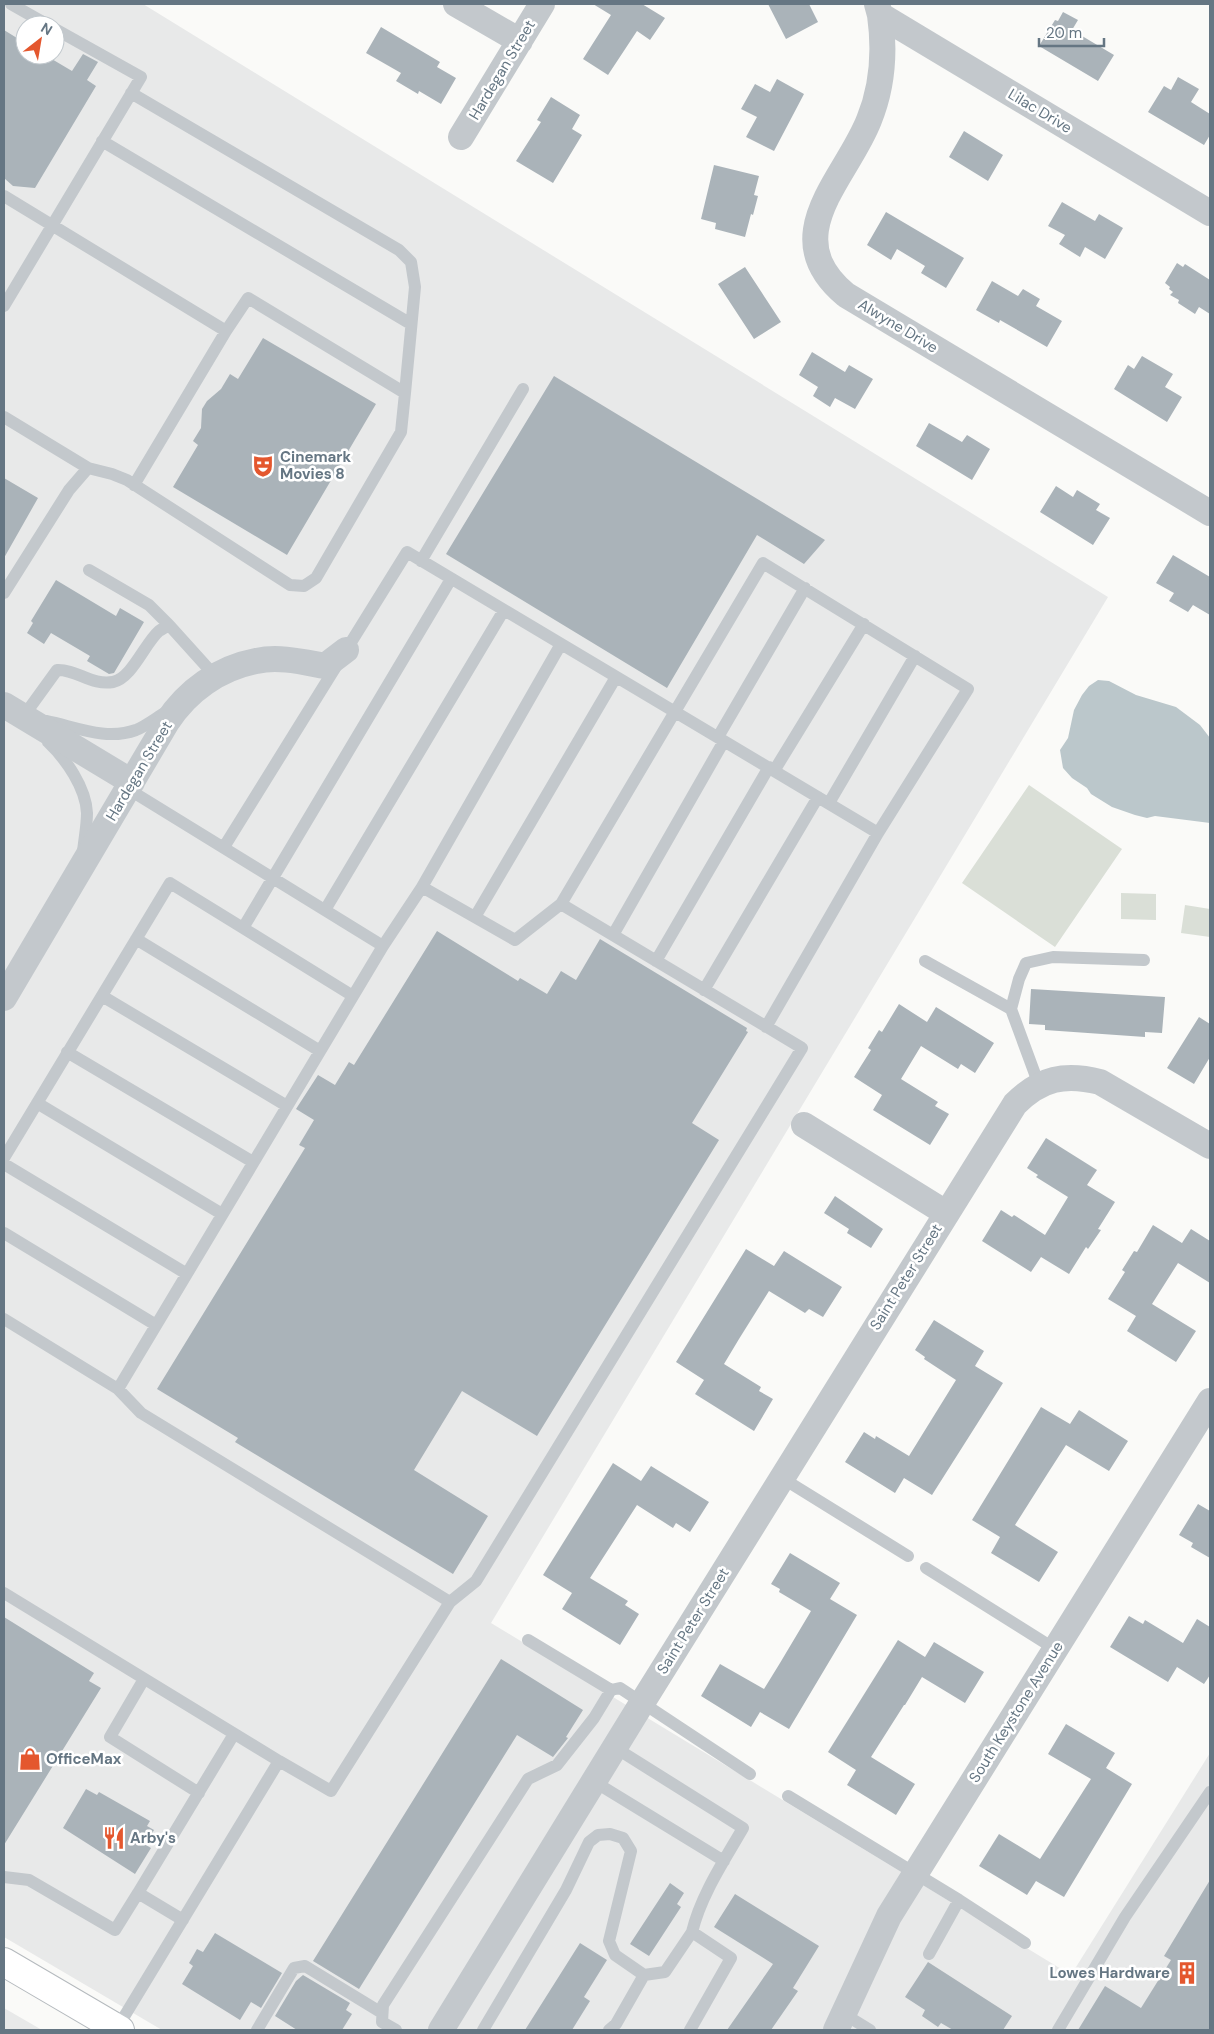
<svg xmlns="http://www.w3.org/2000/svg" width="1214" height="2034" font-family="'DM Sans',sans-serif">
	<style>
		.built { fill: #e8e9e9; fill-rule: evenodd }
		.green { fill: #dadfd7 }
		.water { fill: #bbc7cb }
		.building { fill: #aab3b9 }
		.lines { fill: none; stroke-linecap: round; stroke-linejoin: round }
		.primary-casing { stroke: #b5babe; stroke-width: 30 }
		.lane { stroke: #c3c8cc; stroke-width: 12 }
		.street { stroke: #c3c8cc; stroke-width: 26 }
		.primary { stroke: #fff; stroke-width: 28 }
		.labels { text-anchor: middle; dominant-baseline: central; stroke-width: 5; stroke-linejoin: round; paint-order: stroke }
		.street-label { font-size: 15px; fill: #657683; stroke: #fff }
		.poi-label { font-size: 15px; font-weight: bold; fill: #657683; stroke: #fff; text-anchor: start }
	</style>
	<rect width="100%" height="100%" fill="#fafaf8"/>
	<path class="built" d="M 4,4 L 143,4 L 1108,597 L 491,1623 L 1071,1975 L 1210,1753 L 1210,2030 L 162,2030 L 4,1937 ZM 25,25 L 55,25 L 55,55 L 25,55 Z
		M 4,2008 L 42,2030 L 4,2030 Z"/>
	<path class="green" d="M 1029,785 L 1122,849 L 1055,947 L 962,883 Z
		M 1121,893 L 1156,894 L 1156,920 L 1121,919 Z
		M 1185,905 L 1210,909 L 1210,937 L 1181,933 Z"/>
	<path class="water" d="M 1098,680 L 1109,681 L 1136,695 L 1176,707 L 1200,725 L 1210,738 L 1210,823 L 1155,816 L 1147,818 L 1135,815 L 1112,807 L 1091,794 L 1087,788 L 1072,778 L 1063,768 L 1060,750 L 1068,738 L 1074,710 L 1082,695 L 1089,686 Z"/>
	<path class="building" d="M 593,4 L 642,4 L 665,18 L 650,40 L 637,31 L 608,75 L 583,59 L 611,15 Z
		M 768,4 L 809,4 L 818,22 L 786,39 Z
		M 1063,12 L 1078,20 L 1072,30 L 1114,55 L 1098,81 L 1039,46 L 1055,20 L 1058,21 Z
		M 381,27 L 440,62 L 437,67 L 456,78 L 441,104 L 419,91 L 418,94 L 396,81 L 401,73 L 366,53 Z
		M 4,30 L 25,43 L 25,55 L 45,55 L 72,71 L 83,54 L 98,62 L 87,80 L 96,86 L 35,188 L 13,186 L 4,178 Z
		M 1178,77 L 1199,89 L 1191,102 L 1210,114 L 1210,135 L 1204,145 L 1148,112 L 1164,86 L 1171,90 Z
		M 777,79 L 804,94 L 774,151 L 746,137 L 757,117 L 741,109 L 755,84 L 770,92 Z
		M 551,97 L 580,115 L 572,129 L 582,135 L 553,183 L 516,161 L 541,122 L 537,120 Z
		M 964,131 L 1003,155 L 988,181 L 949,157 Z
		M 714,165 L 759,176 L 754,195 L 758,196 L 753,215 L 751,214 L 745,237 L 715,229 L 716,223 L 701,219 Z
		M 1062,202 L 1095,221 L 1099,214 L 1123,228 L 1105,259 L 1085,247 L 1080,257 L 1059,244 L 1065,235 L 1048,226 Z
		M 886,212 L 964,258 L 946,288 L 921,273 L 925,266 L 897,249 L 891,260 L 867,245 Z
		M 1177,263 L 1183,267 L 1185,264 L 1210,280 L 1210,314 L 1199,307 L 1195,314 L 1178,303 L 1179,300 L 1170,295 L 1173,292 L 1169,289 L 1170,287 L 1165,283 Z
		M 745,267 L 781,322 L 754,339 L 718,284 Z
		M 992,281 L 1018,296 L 1023,289 L 1040,299 L 1036,306 L 1062,321 L 1047,347 L 1000,320 L 999,323 L 976,310 Z
		M 263,338 L 376,404 L 287,555 L 173,487 L 198,445 L 193,441 L 201,428 L 202,409 L 207,401 L 221,389 L 230,374 L 238,379 Z
		M 812,352 L 845,372 L 849,365 L 873,379 L 855,409 L 835,398 L 830,407 L 813,396 L 818,387 L 799,375 Z
		M 1142,356 L 1173,374 L 1165,387 L 1182,397 L 1167,422 L 1114,389 L 1128,365 L 1134,369 Z
		M 554,376 L 825,540 L 804,564 L 757,535 L 667,688 L 446,554 Z
		M 929,423 L 962,442 L 967,435 L 990,449 L 972,480 L 916,446 Z
		M 4,478 L 38,498 L 4,558 Z
		M 1056,486 L 1073,497 L 1077,490 L 1100,504 L 1096,510 L 1110,518 L 1093,545 L 1040,512 Z
		M 1173,555 L 1210,577 L 1210,615 L 1193,605 L 1188,612 L 1169,601 L 1174,593 L 1156,583 Z
		M 56,580 L 116,616 L 120,608 L 144,622 L 114,673 L 109,674 L 87,661 L 90,656 L 51,633 L 44,644 L 27,633 L 33,623 L 31,621 Z
		M 437,931 L 518,981 L 520,978 L 547,994 L 561,971 L 576,980 L 600,939 L 747,1028 L 746,1031 L 748,1032 L 692,1123 L 719,1140 L 537,1436 L 462,1391 L 414,1470 L 488,1516 L 453,1574 L 235,1442 L 238,1438 L 157,1389 L 305,1148 L 299,1145 L 314,1120 L 296,1109 L 318,1075 L 335,1085 L 349,1062 L 354,1065 Z
		M 1031,989 L 1165,997 L 1162,1033 L 1145,1032 L 1145,1037 L 1045,1030 L 1045,1025 L 1029,1024 Z
		M 899,1004 L 927,1022 L 936,1007 L 994,1043 L 975,1073 L 961,1064 L 958,1069 L 921,1046 L 901,1079 L 938,1102 L 935,1106 L 949,1114 L 930,1145 L 873,1110 L 882,1095 L 854,1077 L 871,1050 L 868,1048 L 879,1030 L 882,1032 Z
		M 1199,1017 L 1210,1024 L 1210,1057 L 1194,1084 L 1167,1068 Z
		M 1046,1138 L 1097,1170 L 1087,1185 L 1115,1202 L 1098,1229 L 1101,1230 L 1088,1249 L 1086,1247 L 1069,1274 L 1041,1257 L 1031,1272 L 982,1241 L 1001,1210 L 1012,1217 L 1014,1215 L 1045,1235 L 1068,1197 L 1036,1177 L 1038,1175 L 1027,1168 Z
		M 835,1196 L 883,1229 L 871,1248 L 847,1233 L 849,1229 L 824,1213 Z
		M 1153,1225 L 1182,1243 L 1191,1229 L 1210,1241 L 1210,1283 L 1178,1263 L 1152,1304 L 1196,1331 L 1176,1362 L 1127,1331 L 1136,1316 L 1108,1299 L 1125,1272 L 1122,1270 L 1134,1251 L 1137,1252 Z
		M 746,1249 L 774,1266 L 784,1251 L 842,1287 L 823,1317 L 809,1309 L 805,1313 L 769,1291 L 739,1339 L 724,1364 L 761,1387 L 759,1391 L 773,1399 L 754,1431 L 695,1394 L 704,1380 L 676,1362 Z
		M 934,1320 L 984,1351 L 975,1366 L 1003,1383 L 932,1495 L 904,1478 L 895,1493 L 845,1462 L 864,1432 L 875,1439 L 876,1436 L 909,1456 L 956,1380 L 924,1359 L 925,1357 L 915,1350 Z
		M 1041,1407 L 1070,1424 L 1079,1410 L 1128,1441 L 1109,1471 L 1066,1445 L 1048,1473 L 1015,1525 L 1058,1552 L 1039,1582 L 991,1553 L 1000,1537 L 972,1520 Z
		M 613,1463 L 641,1481 L 651,1466 L 709,1502 L 690,1532 L 676,1523 L 673,1528 L 637,1505 L 590,1578 L 628,1601 L 625,1605 L 639,1614 L 620,1645 L 562,1609 L 572,1593 L 543,1575 Z
		M 1198,1504 L 1210,1511 L 1210,1558 L 1191,1547 L 1193,1543 L 1179,1535 Z
		M 790,1553 L 840,1583 L 830,1599 L 857,1615 L 789,1729 L 760,1712 L 751,1727 L 701,1696 L 720,1664 L 764,1689 L 780,1663 L 811,1611 L 779,1592 L 780,1589 L 771,1584 Z
		M 1129,1616 L 1143,1624 L 1145,1620 L 1183,1643 L 1197,1619 L 1210,1627 L 1210,1675 L 1204,1684 L 1177,1667 L 1168,1682 L 1110,1647 Z
		M 4,1617 L 94,1673 L 89,1681 L 101,1688 L 4,1845 Z
		M 898,1640 L 925,1657 L 934,1642 L 984,1672 L 965,1703 L 922,1677 L 905,1705 L 904,1705 L 871,1757 L 915,1784 L 896,1815 L 847,1785 L 856,1770 L 828,1752 Z
		M 501,1659 L 583,1710 L 566,1737 L 568,1738 L 553,1757 L 517,1735 L 359,1989 L 313,1961 Z
		M 1066,1724 L 1115,1753 L 1106,1768 L 1132,1784 L 1064,1897 L 1036,1881 L 1027,1895 L 979,1866 L 999,1834 L 1040,1859 L 1091,1779 L 1048,1754 Z
		M 86,1789 L 97,1795 L 99,1792 L 150,1821 L 147,1826 L 154,1830 L 146,1845 L 151,1848 L 135,1874 L 63,1828 Z
		M 1210,1880 L 1210,2030 L 1078,2030 L 1105,1986 L 1141,2008 L 1171,1960 L 1164,1956 Z
		M 670,1883 L 684,1893 L 677,1904 L 681,1907 L 649,1956 L 630,1944 Z
		M 735,1894 L 819,1946 L 793,1988 L 798,1991 L 771,2030 L 727,2030 L 773,1964 L 714,1927 Z
		M 215,1933 L 282,1973 L 261,2008 L 251,2002 L 240,2020 L 182,1984 L 193,1966 L 189,1963 L 197,1949 L 203,1952 Z
		M 580,1943 L 607,1960 L 584,1997 L 590,2001 L 572,2030 L 525,2030 Z
		M 928,1962 L 1012,2016 L 1003,2030 L 953,2030 L 941,2023 L 938,2027 L 922,2016 L 925,2010 L 905,1997 Z
		M 303,1975 L 350,2003 L 346,2010 L 352,2014 L 342,2030 L 297,2030 L 275,2016 L 296,1981 Z"/>
	<g class="lines">
		<defs>
			<path id="primary" d="M 4,1962 L 120,2030"/>
		</defs>
		<use href="#primary" class="primary-casing"/>
		<path class="lane" d="M 11,4 L 48,25
			M 131,93 L 399,250 L 411,262 L 415,287 L 405,393
			M 102,141 L 411,324
			M 4,196 L 226,331 L 248,298 L 405,393 L 401,432 L 316,578 L 304,586 L 290,585 L 127,480 L 112,474 L 88,468 L 69,490 L 4,593
			M 4,306 L 141,77 L 55,29
			M 4,417 L 88,468
			M 134,485 L 226,331
			M 421,561 L 523,389
			M 89,570 L 149,605 L 169,625
			M 23,717 L 57,670 C 76,669 92,686 113,682 C 132,678 145,643 159,631 C 162,629 166,627 169,625 L 215,676
			M 46,721 C 76,727 106,741 136,730 C 146,726 156,718 166,712
			M 718,737 L 805,588
			M 48,742 C 66,759 86,788 87,813 C 87,826 84,840 83,852
			M 774,771 L 864,624
			M 829,803 L 915,656
			M 224,847 L 407,552 L 878,833 L 766,1027
			M 422,887 L 561,644
			M 561,904 L 763,563 L 968,689 L 878,833
			M 325,910 L 504,610
			M 475,917 L 616,677
			M 243,928 L 353,996
			M 613,935 L 724,741
			M 136,939 L 320,1051
			M 656,961 L 769,767
			M 925,961 L 1011,1009
			M 704,990 L 818,797
			M 102,996 L 287,1106
			M 67,1052 L 253,1162
			M 1039,1085 L 1011,1009 L 1019,979 L 1026,963 L 1053,957 L 1144,960
			M 37,1103 L 222,1214
			M 4,1158 L 170,883 L 243,928 L 451,579
			M 4,1164 L 187,1274
			M 4,1233 L 156,1325
			M 4,1319 L 118,1389 L 141,1413 L 450,1602
			M 118,1389 L 383,946
			M 782,1478 L 908,1556
			M 926,1568 L 1055,1649
			M 4,1593 L 279,1761
			M 528,1640 L 611,1690
			M 144,1679 L 110,1737 L 199,1793
			M 614,1747 L 743,1828 C 724,1861 701,1895 692,1932 L 731,1958 L 690,2030
			M 593,1781 L 724,1861
			M 788,1796 L 959,1900 L 929,1954
			M 4,1877 L 29,1880 L 115,1930 L 138,1893 L 183,1920
			M 138,1893 L 234,1734
			M 959,1900 L 1025,1943
			M 844,2014 L 870,2030
			M 116,2030 L 279,1761 L 331,1791 L 450,1602 L 476,1581 L 802,1048 L 561,904 L 515,940 L 422,887 L 383,946 L 128,789
			M 257,2030 L 294,1968 L 305,1966 L 382,2013
			M 396,2030 L 382,2022 L 383,2005 L 528,1779 L 557,1765 L 594,1718 L 611,1690 L 620,1688 L 750,1774
			M 483,2030 L 566,1890 L 589,1842 L 598,1835 L 610,1834 L 623,1838 L 631,1851 L 609,1941 L 615,1955 L 644,1975 L 665,1972 L 692,1932
			M 609,2030 L 616,2024 L 644,1975
			M 1058,2030 L 1125,1917 L 1210,1792"/>
		<path class="street" d="M 456,4 L 520,41
			M 877,4 L 880,15 L 1210,213
			M 880,15 C 885,51 883,86 869,120 C 846,179 775,236 846,295 L 1210,513
			M 461,137 L 542,4
			M 4,705 L 132,782
			M 4,998 L 167,722 C 187,691 219,668 256,661 C 279,656 303,662 325,666 L 346,650
			M 804,1125 L 946,1213
			M 441,2030 L 642,1703 L 1015,1104 C 1041,1078 1065,1073 1100,1082 L 1210,1146
			M 836,2030 L 889,1916 L 1210,1401"/>
		<use href="#primary" class="primary"/>
	</g>
	<defs>
		<symbol id="theatre-bare" viewBox="-9 -9 18 18"><path d="M-5-5.5Q0-4 5-5.5V0Q5 5 0 6Q-5 5-5 0ZM-3.3-2.5H-1v1.5H-3.3ZM1-2.5H3.3v1.5H1ZM-2.8 1Q0 5.5 2.8 1Z" fill="#e4572e" stroke="#fff" stroke-width="2.5" paint-order="stroke"/></symbol>
		<symbol id="shop-bare" viewBox="-9 -9 18 18"><path d="M-5-2.5h2.3a2.7 3.5 0 0 1 5.4 0H5L5.5 6h-11ZM-1.5-2.5h3a1.5 2.3 0 0 0-3 0Z" fill="#e4572e" stroke="#fff" stroke-width="2.5" paint-order="stroke"/></symbol>
		<symbol id="restaurant-bare" viewBox="-9 -9 18 18"><path d="M-5-6h1v4h1v-4h1v4h1v-4h1v5L-1.5 .5V6h-2V.5L-5-1ZM5-6V6H3V1.5H1.5Q1.5-4 5-6Z" fill="#e4572e" stroke="#fff" stroke-width="2.5" paint-order="stroke"/></symbol>
		<symbol id="building-bare" viewBox="-9 -9 18 18"><path d="M-4-6H4V6H1V3H-1V6H-4ZM-2.5-4.3h1.7v1.8h-1.7ZM.8-4.3h1.7v1.8H.8ZM-2.5-1h1.7V.8h-1.7ZM.8-1h1.7V.8H.8Z" fill="#e4572e" stroke="#fff" stroke-width="2.5" paint-order="stroke"/></symbol>
	</defs>
	<g fill-rule="evenodd">
		<use href="#theatre-bare" x="247" y="450" width="32" height="32"/>
		<use href="#shop-bare" x="14" y="1743" width="32" height="32"/>
		<use href="#restaurant-bare" x="98" y="1822" width="32" height="32"/>
		<use href="#building-bare" x="1171" y="1957" width="32" height="32"/>
	</g>
	<g class="labels">
		<g class="street-label">
			<text transform="translate(502 70) rotate(-59)">Hardegan Street</text>
			<text transform="translate(1040 111) rotate(31)">Lilac Drive</text>
			<text transform="translate(898 326) rotate(31)">Alwyne Drive</text>
			<text transform="translate(139 771) rotate(-59)">Hardegan Street</text>
			<text transform="translate(906 1277) rotate(-58)">Saint Peter Street</text>
			<text transform="translate(693 1621) rotate(-58)">Saint Peter Street</text>
			<text transform="translate(1016 1712) rotate(-58)">South Keystone Avenue</text>
		</g>
		<g class="poi-label">
			<text x="280" y="457">Cinemark<tspan x="280" dy="17">Movies 8</tspan></text>
			<text x="46" y="1759">OfficeMax</text>
			<text x="130" y="1838">Arby's</text>
			<text x="1170" y="1973" text-anchor="end">Lowes Hardware</text>
		</g>
	</g>
	<rect width="1214" height="2034" fill="none" stroke="#657683" stroke-width="10"/>
	<g transform="translate(40 40) rotate(31)"><circle r="24" fill="#ffffff" stroke="#c1c8cd"/>
	<path d="M0-4L9 19L0 12L-9 19Z" fill="#e4572e"/>
	<text y="-8" font-size="14" font-weight="bold" text-anchor="middle" fill="#657683">N</text>
	</g>
	<path d="M1039 38v8h65v-8" fill="none" stroke="#657683" stroke-width="2.5"/>
	<text x="1046" y="38" font-size="15" fill="#657683" stroke="#ffffff" stroke-width="4" paint-order="stroke">20 m</text>
</svg>
